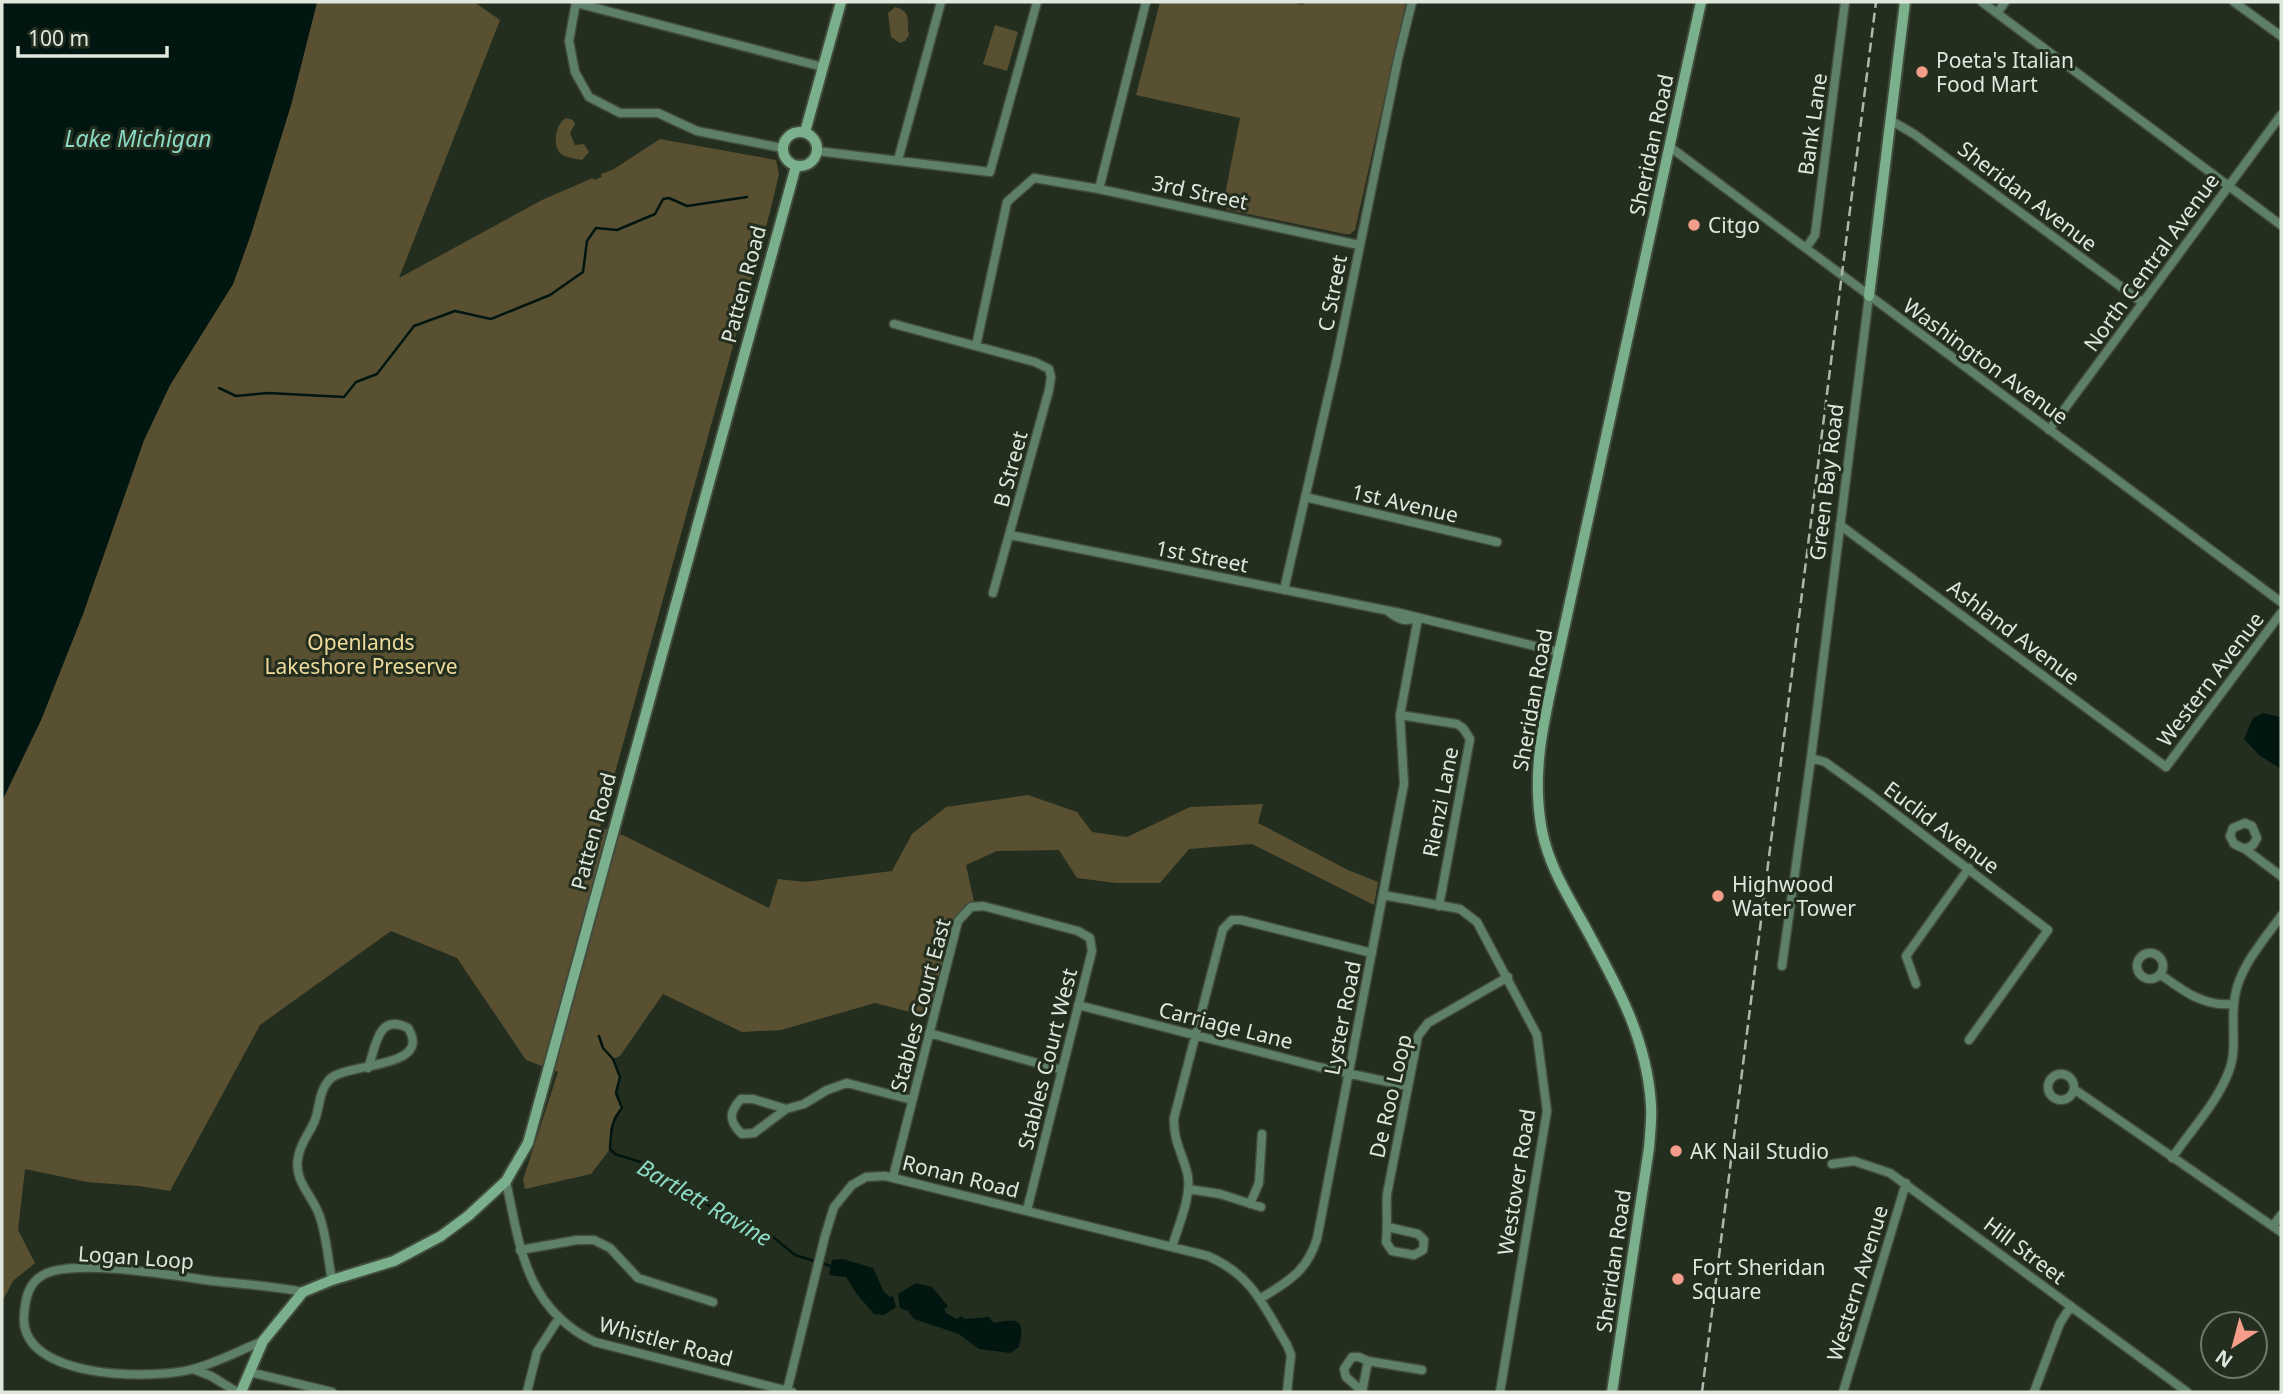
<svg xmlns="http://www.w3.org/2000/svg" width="2283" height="1394" font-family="'Noto Sans',sans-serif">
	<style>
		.green { fill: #595032 }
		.water { fill: #011611 }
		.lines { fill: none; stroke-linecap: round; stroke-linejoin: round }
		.stream { stroke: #011611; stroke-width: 2.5 }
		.street-casing { stroke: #424c3d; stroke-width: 11 }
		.secondary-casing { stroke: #424c3d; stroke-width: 14 }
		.street { stroke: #5e8069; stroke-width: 8 }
		.secondary { stroke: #7ab08b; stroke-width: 10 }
		.rail { stroke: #afb7ac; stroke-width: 2.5; stroke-dasharray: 10 5; stroke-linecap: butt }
		.poi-dot { fill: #f49d8b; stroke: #242e1e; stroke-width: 2.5 }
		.labels { text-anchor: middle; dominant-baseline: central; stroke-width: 6; stroke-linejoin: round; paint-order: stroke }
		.poi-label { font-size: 21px; fill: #e0e7dd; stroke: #242e1e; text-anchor: start }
		.street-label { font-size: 21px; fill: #e0e7dd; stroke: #242e1e }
		.park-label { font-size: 21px; fill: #efdc9c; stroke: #242e1e }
		.water-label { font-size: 23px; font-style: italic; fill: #8bdac5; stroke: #242e1e }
	</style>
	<rect width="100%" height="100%" fill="#242e1e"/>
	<path class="green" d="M 317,2 L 474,2 L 500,20 L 399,278 L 542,200 L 593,178 L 594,180 L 602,177 L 601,174 L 614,169 L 660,139 L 776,160 L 779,174 L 770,212 L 600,827 L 625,836 L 769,908 L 778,879 L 805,882 L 892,871 L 912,834 L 946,807 L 1028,795 L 1077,812 L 1092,832 L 1127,837 L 1190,807 L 1263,804 L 1258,823 L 1348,870 L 1378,882 L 1374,905 L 1252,844 L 1189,849 L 1160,883 L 1116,883 L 1077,878 L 1059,850 L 997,851 L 966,865 L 974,902 L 966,904 L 955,917 L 930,1017 L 875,1003 L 781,1030 L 742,1032 L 663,994 L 620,1056 L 613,1059 L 620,1077 L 616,1093 L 622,1108 L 614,1117 L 610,1130 L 610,1149 L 591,1174 L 525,1189 L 523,1180 L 558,1072 L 526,1060 L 457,958 L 391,931 L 260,1025 L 170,1191 L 139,1186 L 87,1182 L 25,1169 L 18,1230 L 35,1263 L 13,1281 L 2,1302 L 2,801 L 41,720 L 83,614 L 144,440 L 170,385 L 233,284 L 251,234 L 291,105 Z
		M 1160,2 L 1290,2 L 1303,5 L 1304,2 L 1406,2 L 1355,230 L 1350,234 L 1345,234 L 1228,210 L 1223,205 L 1240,118 L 1136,95 Z
		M 895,7 C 913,12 906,21 909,35 L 905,41 L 900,43 L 891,37 L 888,13 Z
		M 995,25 L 1018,32 L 1007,71 L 983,64 Z
		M 566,118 L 573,120 L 575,124 L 570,133 L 575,145 L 584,144 L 589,152 L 582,160 C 577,159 564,157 560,153 C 552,144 556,123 566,118 Z"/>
	<path class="water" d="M 2,2 L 317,2 L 291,105 L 251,234 L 233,284 L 170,385 L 144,440 L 83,614 L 41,720 L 2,801 Z
		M 2263,713 L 2281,717 L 2281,769 L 2259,755 L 2244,739 L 2253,718 Z
		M 843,1259 L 873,1268 L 884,1292 L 890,1297 L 893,1296 L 896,1307 L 884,1315 L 874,1314 L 856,1293 L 846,1277 L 829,1275 L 832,1260 Z
		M 916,1283 L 932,1287 L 948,1306 L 944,1309 L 946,1313 L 957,1319 L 961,1316 L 965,1319 L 989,1317 L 994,1323 C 1020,1317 1025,1320 1019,1347 L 1010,1353 L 979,1349 L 959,1334 L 914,1319 L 908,1311 L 900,1308 L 898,1294 Z"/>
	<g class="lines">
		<path class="stream" d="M 219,388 L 236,396 L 268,393 L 344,397 L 356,382 L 377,374 L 414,326 L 455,311 L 491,319 L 550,295 L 583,272 L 587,241 L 596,228 L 617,230 L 655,214 L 663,199 L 669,198 L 687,206 L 747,197
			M 599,1036 L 603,1048 L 613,1059 L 620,1077 L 616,1093 L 622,1108 C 611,1121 611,1132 610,1149 L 615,1154 L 653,1166 L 681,1190 L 720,1212 L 742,1218 L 745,1224 L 759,1233 L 773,1237 L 795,1255 L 834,1267"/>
		<defs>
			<path id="street" d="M 576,2 L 569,41 L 575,72 L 589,97 L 620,113 L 658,113 L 697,131 L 782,148
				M 1982,2 L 2281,225
				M 2234,2 L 2281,36
				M 576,3 L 823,67
				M 1998,12 L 2005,2
				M 1890,120 L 1914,134 L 2143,303
				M 1670,147 L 2281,602
				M 817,151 L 990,172 L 1037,2
				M 898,160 L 941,2
				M 1099,189 L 1146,2
				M 1806,248 L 1815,235 L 1845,2
				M 894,324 L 1035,362 L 1049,369 L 1051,377 L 1049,390 L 993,593
				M 976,346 L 1007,202 L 1034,178 L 1099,189 L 1359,245
				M 2049,430 L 2281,115
				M 1305,497 L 1497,542
				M 1840,525 L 2166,767 L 2281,613
				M 1010,535 L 1400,613 L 1559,652
				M 1284,590 L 1337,358 L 1398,59 L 1412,2
				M 1389,612 C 1399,620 1405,622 1418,618
				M 1400,715 L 1457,724 L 1463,728 L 1470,739 L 1439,906
				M 1811,758 L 1825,762 L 1871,795 L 2048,930 L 1969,1040
				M 2245,849 L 2253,845 L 2257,838 L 2252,826 L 2245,823 L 2233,828 L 2230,836 L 2234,844 L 2245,849 L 2281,876
				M 1383,895 L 1460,909 L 1477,922 L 1537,1035 L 1547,1111 L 1500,1392
				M2137 966a13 13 0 1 1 26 0a13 13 0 1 1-26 0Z
				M 1782,966 L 1811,758 L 1869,296
				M 2160,974 C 2183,991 2204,1007 2234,1004
				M 1916,984 L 1906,956 L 1969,868
				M 1078,1005 L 1319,1067 L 1407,1086
				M 929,1033 L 1062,1070
				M2048 1087a13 13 0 1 1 26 0a13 13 0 1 1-26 0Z
				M 2074,1089 L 2281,1232
				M 741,1099 L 753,1099 L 786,1109 L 754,1133 L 742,1134 C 728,1121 729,1112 741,1099 Z
				M 786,1109 L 804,1104 L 827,1090 L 847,1083 L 912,1100
				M 2172,1158 C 2191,1130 2217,1103 2229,1071 C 2238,1047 2230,1021 2235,996 C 2240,966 2264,940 2281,916
				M 1832,1164 L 1854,1161 L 1890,1173 L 2187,1392
				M 893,1177 L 958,921 L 971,907 L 983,906 L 1078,931 L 1090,938 L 1092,951 L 1027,1210
				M 506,1181 C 520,1248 526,1309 595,1342 L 792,1392
				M 1188,1189 L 1220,1194 L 1261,1207
				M 1250,1204 L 1259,1183 L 1262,1134
				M 2273,1226 L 2281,1215
				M 1388,1227 L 1418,1234 L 1424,1240 L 1423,1250 L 1414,1255 L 1392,1251 L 1386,1242 C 1388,1226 1386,1210 1387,1194 L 1418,1036 L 1428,1023 L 1508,977
				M 1172,1247 C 1178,1226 1191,1199 1188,1177 C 1184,1155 1173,1143 1174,1118 L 1223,929 L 1232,920 L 1241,920 L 1372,953
				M 520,1250 L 577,1240 L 594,1240 L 610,1248 L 638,1278 L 713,1302
				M 332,1280 C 328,1260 326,1230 318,1212 C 310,1193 294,1180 298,1158 C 300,1143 310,1133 315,1120 C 320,1106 319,1091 329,1080 C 344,1062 434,1070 408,1028 C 377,1012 376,1048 368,1068
				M 1260,1299 C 1288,1281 1306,1273 1317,1239 L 1404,784 L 1400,715 L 1418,618
				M 263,1341 C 240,1350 217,1363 193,1369 C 153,1380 20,1380 24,1316 C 25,1300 28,1283 43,1275 C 73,1258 177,1276 213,1281 C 243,1284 273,1286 303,1292
				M 193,1369 L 211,1376 L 237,1392
				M 249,1372 L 332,1392
				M 787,1391 L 825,1236 L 834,1207 L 852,1185 L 866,1177 L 885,1176 L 1208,1256 C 1253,1276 1263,1305 1287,1345 L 1291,1355 L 1287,1392
				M 1362,1391 L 1346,1377 L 1344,1369 L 1352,1357 L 1359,1357 L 1368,1361
				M 527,1392 L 537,1352 L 559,1318
				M 1362,1392 L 1368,1361 L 1422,1370
				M 1843,1392 L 1906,1183
				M 2034,1392 L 2060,1323 L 2071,1306"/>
			<path id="secondary" d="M783 149a17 17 0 1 1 34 0a17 17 0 1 1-34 0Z
				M 805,132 L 841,2
				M 1869,296 L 1905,2
				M 241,1392 L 263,1341 L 303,1292 L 332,1280 L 394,1261 L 441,1236 L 468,1216 L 506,1181 L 528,1143 L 796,166
				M 1612,1392 L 1649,1148 C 1650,1134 1652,1119 1651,1105 C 1647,1037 1615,982 1583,923 C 1566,893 1549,865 1542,831 C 1530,768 1546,713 1559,652 L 1701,2"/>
		</defs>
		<use href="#street" class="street-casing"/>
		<use href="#secondary" class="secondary-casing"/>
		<use href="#street" class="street"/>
		<use href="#secondary" class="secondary"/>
		<path class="rail" d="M 1702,1392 L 1876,2"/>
	</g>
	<g class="poi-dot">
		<circle cx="1922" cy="72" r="7"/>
		<circle cx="1694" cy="225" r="7"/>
		<circle cx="1718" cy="896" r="7"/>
		<circle cx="1676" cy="1151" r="7"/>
		<circle cx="1678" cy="1279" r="7"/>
	</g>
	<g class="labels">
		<g class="poi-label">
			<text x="1936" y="60">Poeta's Italian<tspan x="1936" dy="24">Food Mart</tspan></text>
			<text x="1708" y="225">Citgo</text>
			<text x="1732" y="884">Highwood<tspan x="1732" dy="24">Water Tower</tspan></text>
			<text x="1690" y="1151">AK Nail Studio</text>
			<text x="1692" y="1267">Fort Sheridan<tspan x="1692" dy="24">Square</tspan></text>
		</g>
		<g class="street-label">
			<text transform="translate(1812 124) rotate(-82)">Bank Lane</text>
			<text transform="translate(1651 145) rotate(-78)">Sheridan Road</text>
			<text transform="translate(1200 192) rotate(12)">3rd Street</text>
			<text transform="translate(2028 196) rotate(37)">Sheridan Avenue</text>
			<text transform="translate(2151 262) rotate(-54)">North Central Avenue</text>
			<text transform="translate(743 284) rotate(-75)">Patten Road</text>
			<text transform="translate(1332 293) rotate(-79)">C Street</text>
			<text transform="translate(1986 361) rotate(36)">Washington Avenue</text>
			<text transform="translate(1010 469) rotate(-75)">B Street</text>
			<text transform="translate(1826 482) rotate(-83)">Green Bay Road</text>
			<text transform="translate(1405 503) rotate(13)">1st Avenue</text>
			<text transform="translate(1202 556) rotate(11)">1st Street</text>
			<text transform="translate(2014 632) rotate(37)">Ashland Avenue</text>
			<text transform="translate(2210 679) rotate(-53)">Western Avenue</text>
			<text transform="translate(1532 700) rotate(-80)">Sheridan Road</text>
			<text transform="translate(1440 802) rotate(-79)">Rienzi Lane</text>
			<text transform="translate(1942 827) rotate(37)">Euclid Avenue</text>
			<text transform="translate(593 831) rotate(-75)">Patten Road</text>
			<text transform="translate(920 1005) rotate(-75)">Stables Court East</text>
			<text transform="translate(1342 1018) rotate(-79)">Lyster Road</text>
			<text transform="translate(1226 1025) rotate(14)">Carriage Lane</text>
			<text transform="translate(1047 1059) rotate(-76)">Stables Court West</text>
			<text transform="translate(1390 1096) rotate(-77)">De Roo Loop</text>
			<text transform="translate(961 1176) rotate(14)">Ronan Road</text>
			<text transform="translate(1516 1182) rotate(-81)">Westover Road</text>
			<text transform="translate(2025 1250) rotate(37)">Hill Street</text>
			<text transform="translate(136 1257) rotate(4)">Logan Loop</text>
			<text transform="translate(1613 1261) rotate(-82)">Sheridan Road</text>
			<text transform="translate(1857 1283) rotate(-73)">Western Avenue</text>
			<text transform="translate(666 1341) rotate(15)">Whistler Road</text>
		</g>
		<g class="park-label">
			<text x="361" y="642">Openlands<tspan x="361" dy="24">Lakeshore Preserve</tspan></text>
		</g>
		<g class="water-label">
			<text x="138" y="138">Lake Michigan</text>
			<text transform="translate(705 1202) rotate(30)">Bartlett Ravine</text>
		</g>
	</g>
	<rect width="2283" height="1394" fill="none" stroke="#e0e7dd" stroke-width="7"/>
	<g transform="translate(2234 1345) rotate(216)"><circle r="33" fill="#242e1e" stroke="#6f786a" stroke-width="2"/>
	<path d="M0-5L12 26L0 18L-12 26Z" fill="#f49d8b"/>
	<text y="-10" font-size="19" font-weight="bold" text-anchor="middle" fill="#e0e7dd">N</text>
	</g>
	<path d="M18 46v10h149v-10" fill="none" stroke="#e0e7dd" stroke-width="3.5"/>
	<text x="28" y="46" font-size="21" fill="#e0e7dd" stroke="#242e1e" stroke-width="5" paint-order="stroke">100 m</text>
</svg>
